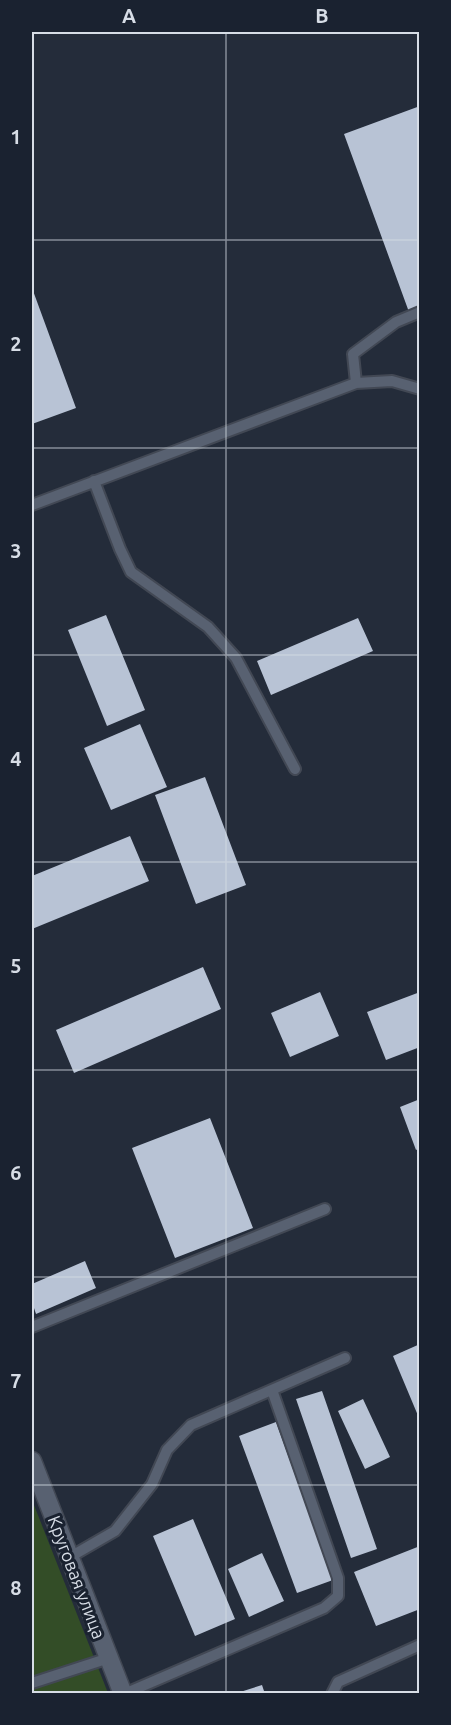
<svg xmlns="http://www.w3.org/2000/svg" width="451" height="1725" font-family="Ubuntu,sans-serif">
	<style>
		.green { fill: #334d27 }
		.building { fill: #b8c3d5 }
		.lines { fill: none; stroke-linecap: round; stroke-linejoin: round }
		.lane-casing { stroke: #424854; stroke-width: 14 }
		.street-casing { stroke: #424854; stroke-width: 21 }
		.lane { stroke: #586171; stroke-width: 10 }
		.street { stroke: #586171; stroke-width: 18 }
		.grid { fill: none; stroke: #d7dde6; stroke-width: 1.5; stroke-opacity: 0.55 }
		.labels { text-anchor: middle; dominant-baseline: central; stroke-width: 6; stroke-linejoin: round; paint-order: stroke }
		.street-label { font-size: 18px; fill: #d7dde6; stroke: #1a2230 }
		.neatline { fill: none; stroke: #d7dde6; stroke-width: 2 }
		.grid-label { font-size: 20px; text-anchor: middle; font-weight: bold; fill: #d7dde6 }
	</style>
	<rect width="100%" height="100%" fill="#242c3a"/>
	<path class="green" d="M 32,1500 L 108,1693 L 32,1693 Z"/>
	<path class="building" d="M 420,106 L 420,308 L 409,312 L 344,134 Z
		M 32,288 L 76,408 L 32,424 Z
		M 106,615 L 145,710 L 107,726 L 68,630 Z
		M 358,618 L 373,651 L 271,695 L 257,661 Z
		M 140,724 L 167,787 L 111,810 L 84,748 Z
		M 205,777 L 246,885 L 196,904 L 155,795 Z
		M 130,836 L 149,881 L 32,929 L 32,876 Z
		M 203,967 L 221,1009 L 74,1073 L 56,1030 Z
		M 320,992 L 339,1036 L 290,1057 L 271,1013 Z
		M 420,992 L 420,1047 L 386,1060 L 367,1012 Z
		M 420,1099 L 420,1148 L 416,1150 L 400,1107 Z
		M 210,1118 L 253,1228 L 175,1258 L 132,1148 Z
		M 85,1261 L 96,1288 L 36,1314 L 32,1302 L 32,1284 Z
		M 420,1344 L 420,1418 L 419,1418 L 393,1356 Z
		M 322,1391 L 377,1549 L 351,1558 L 296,1399 Z
		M 363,1399 L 390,1457 L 365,1469 L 338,1411 Z
		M 276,1422 L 333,1580 L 297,1593 L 239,1436 Z
		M 193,1519 L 235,1619 L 195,1636 L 153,1536 Z
		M 420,1546 L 420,1609 L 376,1626 L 354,1572 Z
		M 262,1553 L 284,1601 L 249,1617 L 228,1569 Z
		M 262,1685 L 265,1694 L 237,1694 L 237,1693 Z"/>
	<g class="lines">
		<defs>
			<path id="lane" d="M 356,383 L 392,381 L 420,389
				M 94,481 L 120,549 L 131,572 L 208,627 L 236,658 L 295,769
				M 32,505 L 356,383 L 353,354 L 396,322 L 420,312
				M 32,1327 L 325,1209
				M 70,1557 L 115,1531 L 152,1484 L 167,1450 L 191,1425 L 345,1358
				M 32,1683 L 109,1658
				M 124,1694 L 324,1608 L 338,1596 L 338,1578 L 272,1390
				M 332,1694 L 338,1682 L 420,1645"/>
			<path id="street" d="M 32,1461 L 123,1694"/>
		</defs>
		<use href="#lane" class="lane-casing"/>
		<use href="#street" class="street-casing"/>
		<use href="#lane" class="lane"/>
		<use href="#street" class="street"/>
	</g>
	<path class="grid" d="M 226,32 L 226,1694M 32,240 L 420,240M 32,448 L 420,448M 32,655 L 420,655M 32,862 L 420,862M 32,1070 L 420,1070M 32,1277 L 420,1277M 32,1485 L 420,1485"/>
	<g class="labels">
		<g class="street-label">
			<text transform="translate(77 1577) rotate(69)">Круговая улица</text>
		</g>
	</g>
	<rect width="451" height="1725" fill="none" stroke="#1a2230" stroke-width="66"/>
	<rect x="33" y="33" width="385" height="1659" class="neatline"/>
	<g class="grid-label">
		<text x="129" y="23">A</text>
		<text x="322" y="23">B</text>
		<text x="16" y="144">1</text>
		<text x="16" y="351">2</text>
		<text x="16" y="558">3</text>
		<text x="16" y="766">4</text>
		<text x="16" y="973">5</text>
		<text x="16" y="1180">6</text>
		<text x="16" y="1388">7</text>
		<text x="16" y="1595">8</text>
	</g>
</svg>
